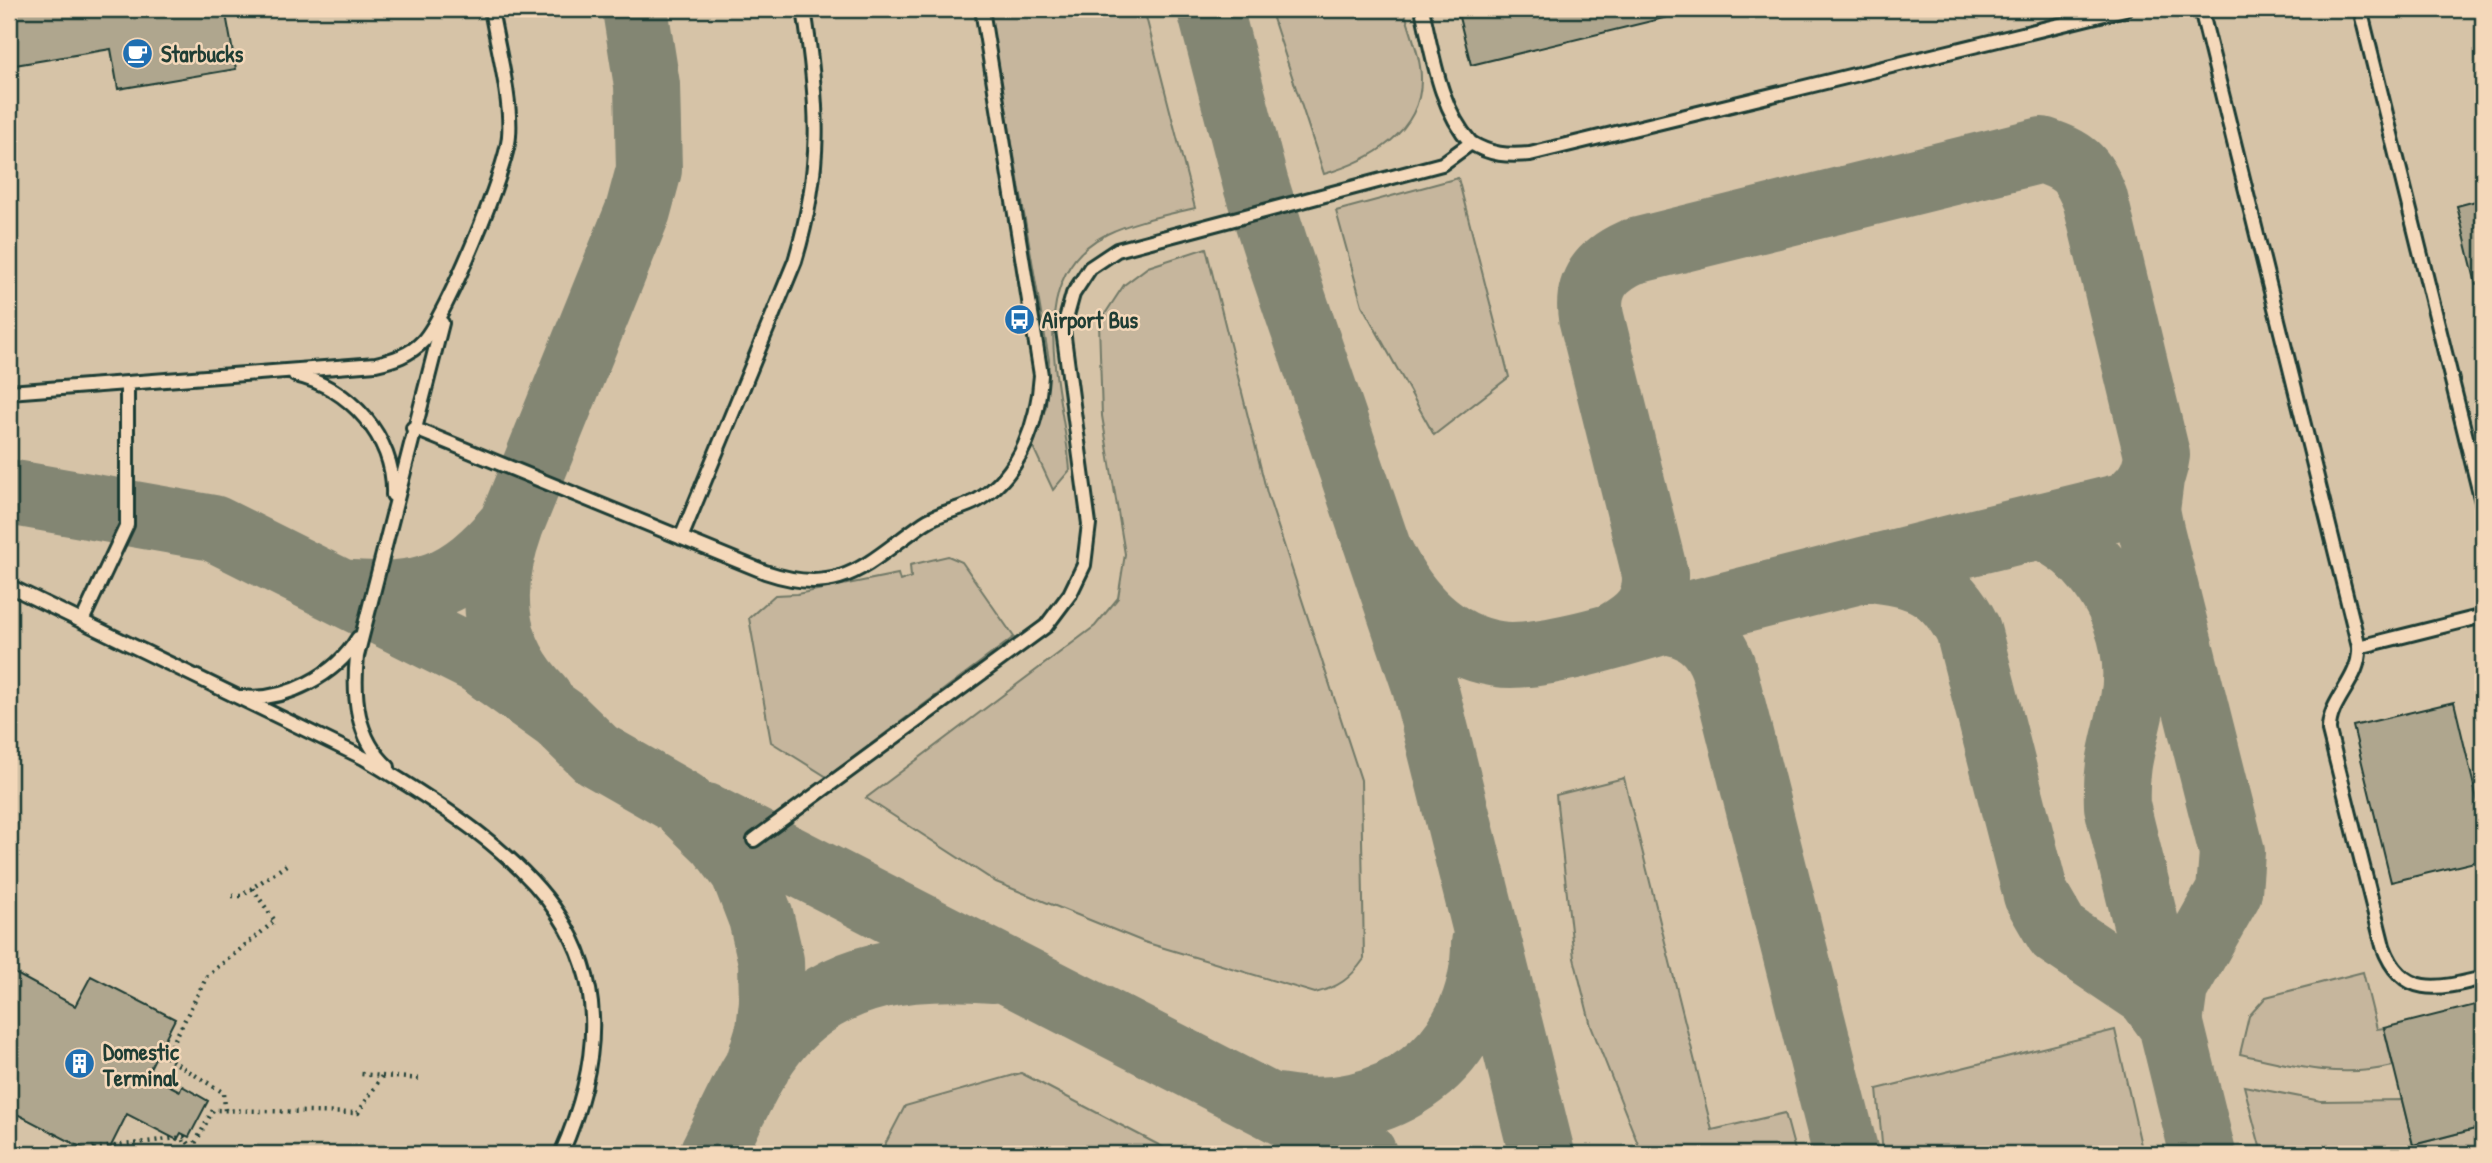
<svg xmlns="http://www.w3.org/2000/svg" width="2492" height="1163" font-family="'Patrick Hand',sans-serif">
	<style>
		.built { fill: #d6c3a7 }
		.green { fill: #c6b69d; stroke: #727a68; stroke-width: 2 }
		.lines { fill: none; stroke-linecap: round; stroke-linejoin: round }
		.taxiway { stroke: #838673; stroke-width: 66 }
		.building { fill: #afa68e; stroke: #1f3d34; stroke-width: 2 }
		.lane-casing { stroke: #1f3d34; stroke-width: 18 }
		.path { stroke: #1f3d34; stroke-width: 4.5; stroke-dasharray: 2 5; stroke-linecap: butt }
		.lane { stroke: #f4d8ba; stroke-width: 12 }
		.labels { text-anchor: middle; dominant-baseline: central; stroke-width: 5; stroke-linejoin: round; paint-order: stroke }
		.poi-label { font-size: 23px; font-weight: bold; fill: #1f3d34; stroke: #f4d8ba; text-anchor: start }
	</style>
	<rect width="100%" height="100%" fill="#e7cfb2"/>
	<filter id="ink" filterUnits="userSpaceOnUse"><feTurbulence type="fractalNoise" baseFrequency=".0143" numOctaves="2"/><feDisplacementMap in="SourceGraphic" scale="14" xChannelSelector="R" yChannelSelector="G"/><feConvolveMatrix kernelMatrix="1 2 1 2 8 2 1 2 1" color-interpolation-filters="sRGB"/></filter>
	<g filter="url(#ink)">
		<path class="built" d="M 9,9 L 2483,9 L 2483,1154 L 9,1154 Z"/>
		<path class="green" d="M 989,9 L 1144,9 L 1195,208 C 1166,215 1134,221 1107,234 C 1019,277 1064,395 1070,470 L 1053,490 L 1033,447 L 1046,406 L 1049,360 Z
			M 1270,9 L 1404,9 C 1409,30 1421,56 1421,78 C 1422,133 1369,161 1324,174 Z
			M 1458,178 L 1509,377 L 1434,435 L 1362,305 L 1336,211 Z
			M 1206,248 L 1267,493 L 1361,780 L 1364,959 C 1350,979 1339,987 1315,993 L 1144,942 L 996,882 L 866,798 L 1095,626 L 1118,598 L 1125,554 L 1102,416 L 1099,323 L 1124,285 L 1148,267 Z
			M 948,556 L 962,562 L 1014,637 L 827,777 L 771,742 L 749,618 L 775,595 L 797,594 L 898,574 L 900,581 L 911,577 L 910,565 Z
			M 1624,778 L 1712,1130 L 1785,1113 L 1796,1154 L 1642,1154 L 1591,1026 L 1574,958 L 1556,795 Z
			M 2363,972 L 2377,1029 L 2384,1028 L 2393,1066 C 2339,1079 2293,1066 2240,1054 L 2249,1016 L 2266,997 Z
			M 2115,1030 L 2143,1154 L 1883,1154 L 1877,1089 Z
			M 1021,1073 L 1176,1154 L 880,1154 L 905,1106 Z
			M 2244,1086 L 2321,1101 L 2402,1100 L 2413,1145 L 2483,1127 L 2483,1154 L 2262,1154 Z"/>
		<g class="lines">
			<path class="taxiway" d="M 1210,9 L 1256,185 L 1277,251 L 1424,683 L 1542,1154
				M 2151,479 L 2147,510 L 2151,530 L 2232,852 L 2229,892 L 2175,987 L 2170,1023
				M 9,492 L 213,528 L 479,661 L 560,719 L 596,754 L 682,803 L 720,840 L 743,871 L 761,918 L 771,961 L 772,1002 L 769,1030 L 758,1066
				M 2043,525 C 2055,534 2072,542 2082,553 C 2120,591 2143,646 2133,700 C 2125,741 2115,762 2117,806 L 2203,1154
				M 1382,556 C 1405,603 1443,646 1498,654 C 1542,661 1643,627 1689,614 C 1835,577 1980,540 2126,505 C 2145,491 2154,479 2157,455 L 2095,199 C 2082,167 2074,161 2042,150 L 1631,252 C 1602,265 1586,284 1591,317 L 1655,574 C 1656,605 1642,619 1616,634
				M 1869,569 C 1918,573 1945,584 1968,630 L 2036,895 L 2058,933 L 2149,994 L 2170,1023
				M 342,592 C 422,599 459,587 511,525
				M 1666,621 C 1695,626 1712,638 1723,667 L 1846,1154
				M 540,698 C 490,647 488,589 511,525 L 638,211 L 649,170 L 647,85 L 635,9
				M 706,816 L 1364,1154
				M 1277,1106 C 1386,1127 1484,1057 1484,943
				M 712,1154 C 733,1114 751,1067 781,1033 C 838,970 915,964 994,970"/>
		</g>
		<path class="building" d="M 9,9 L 225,9 L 236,69 L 118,89 L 111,49 L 9,66 Z
			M 1457,9 L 1671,9 L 1672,16 L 1471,65 Z
			M 2483,199 L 2483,283 L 2476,284 L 2457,206 Z
			M 2454,702 L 2483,824 L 2483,860 L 2391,882 L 2353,726 Z
			M 9,970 L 75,1006 L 91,976 L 175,1019 L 147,1074 L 180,1091 L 182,1086 L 208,1101 L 189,1137 L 181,1133 L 177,1140 L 127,1114 L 107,1154 L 94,1154 L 9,1110 Z
			M 2483,1003 L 2483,1127 L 2413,1145 L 2384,1028 Z"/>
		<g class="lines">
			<defs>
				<path id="lane" d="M 1422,9 C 1433,55 1439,107 1471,143
					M 2201,9 L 2359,647 C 2361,680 2328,700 2329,731 L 2383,946 C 2402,999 2439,989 2483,978
					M 2360,9 L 2483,506
					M 295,375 C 349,387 395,437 393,495
					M 9,392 L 376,364 C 393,360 410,355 423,341 C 446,317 507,169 509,136 C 512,100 497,45 491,9
					M 413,428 L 765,572 C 842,598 865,564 924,523 C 941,511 961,510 978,500 C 1021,474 1038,422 1041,375 L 982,9
					M 681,538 L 795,261 C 823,167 819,105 804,9
					M 9,586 L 364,758 C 528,856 653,946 561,1154
					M 82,621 L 127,525 L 127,383
					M 2359,647 L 2483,616
					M 242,697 C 285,702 336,675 358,638
					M 388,767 C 356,738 353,696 357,656 L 442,323
					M 754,840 L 1046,626 L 1070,594 L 1084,565 L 1089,524 L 1063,330 L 1073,294 L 1090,268 L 1117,250 L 1442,164 L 1471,143 C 1491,155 1507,156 1530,154 L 2125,9"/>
			</defs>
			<use href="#lane" class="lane-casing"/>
			<path class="path" d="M 232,896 L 241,896 L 252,888
				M 382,1076 L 423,1079
				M 225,1110 L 224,1093 L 166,1057 L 207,976 L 275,921 L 252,888 L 288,864
				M 183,1140 L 187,1154
				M 93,1149 L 184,1137 L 196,1154
				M 192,1149 L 213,1110 L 358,1113 L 382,1076 L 361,1074
				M 90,1154 L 96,1144"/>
			<use href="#lane" class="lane"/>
		</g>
	</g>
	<defs>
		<symbol id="cafe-disc" viewBox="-11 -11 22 22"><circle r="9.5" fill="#1f6fb2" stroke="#f4d8ba"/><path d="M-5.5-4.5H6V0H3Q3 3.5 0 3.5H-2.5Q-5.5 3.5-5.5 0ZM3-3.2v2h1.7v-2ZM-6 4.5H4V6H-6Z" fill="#fff"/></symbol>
		<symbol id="bus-disc" viewBox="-11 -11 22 22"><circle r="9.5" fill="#1f6fb2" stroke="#f4d8ba"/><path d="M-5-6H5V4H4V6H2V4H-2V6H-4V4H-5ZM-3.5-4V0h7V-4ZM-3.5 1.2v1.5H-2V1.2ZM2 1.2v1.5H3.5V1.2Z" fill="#fff"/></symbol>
		<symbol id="building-disc" viewBox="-11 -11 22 22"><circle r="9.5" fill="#1f6fb2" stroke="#f4d8ba"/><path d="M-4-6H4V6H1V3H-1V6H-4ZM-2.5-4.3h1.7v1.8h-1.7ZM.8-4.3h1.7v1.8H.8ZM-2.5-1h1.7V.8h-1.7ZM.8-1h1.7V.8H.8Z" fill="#fff"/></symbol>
	</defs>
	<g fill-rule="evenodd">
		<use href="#cafe-disc" x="120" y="36" width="35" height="35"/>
		<use href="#bus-disc" x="1002" y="302" width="35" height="35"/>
		<use href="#building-disc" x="62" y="1046" width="35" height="35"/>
	</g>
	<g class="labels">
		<g class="poi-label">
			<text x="161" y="53">Starbucks</text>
			<text x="1042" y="319">Airport Bus</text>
			<text x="103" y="1051">Domestic<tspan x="103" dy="26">Terminal</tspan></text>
		</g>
	</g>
	<rect width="2492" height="1163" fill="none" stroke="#f4d8ba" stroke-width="35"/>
	<rect x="18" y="18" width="2457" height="1128" fill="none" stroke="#1f3d34" stroke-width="2.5" filter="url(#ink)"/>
</svg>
